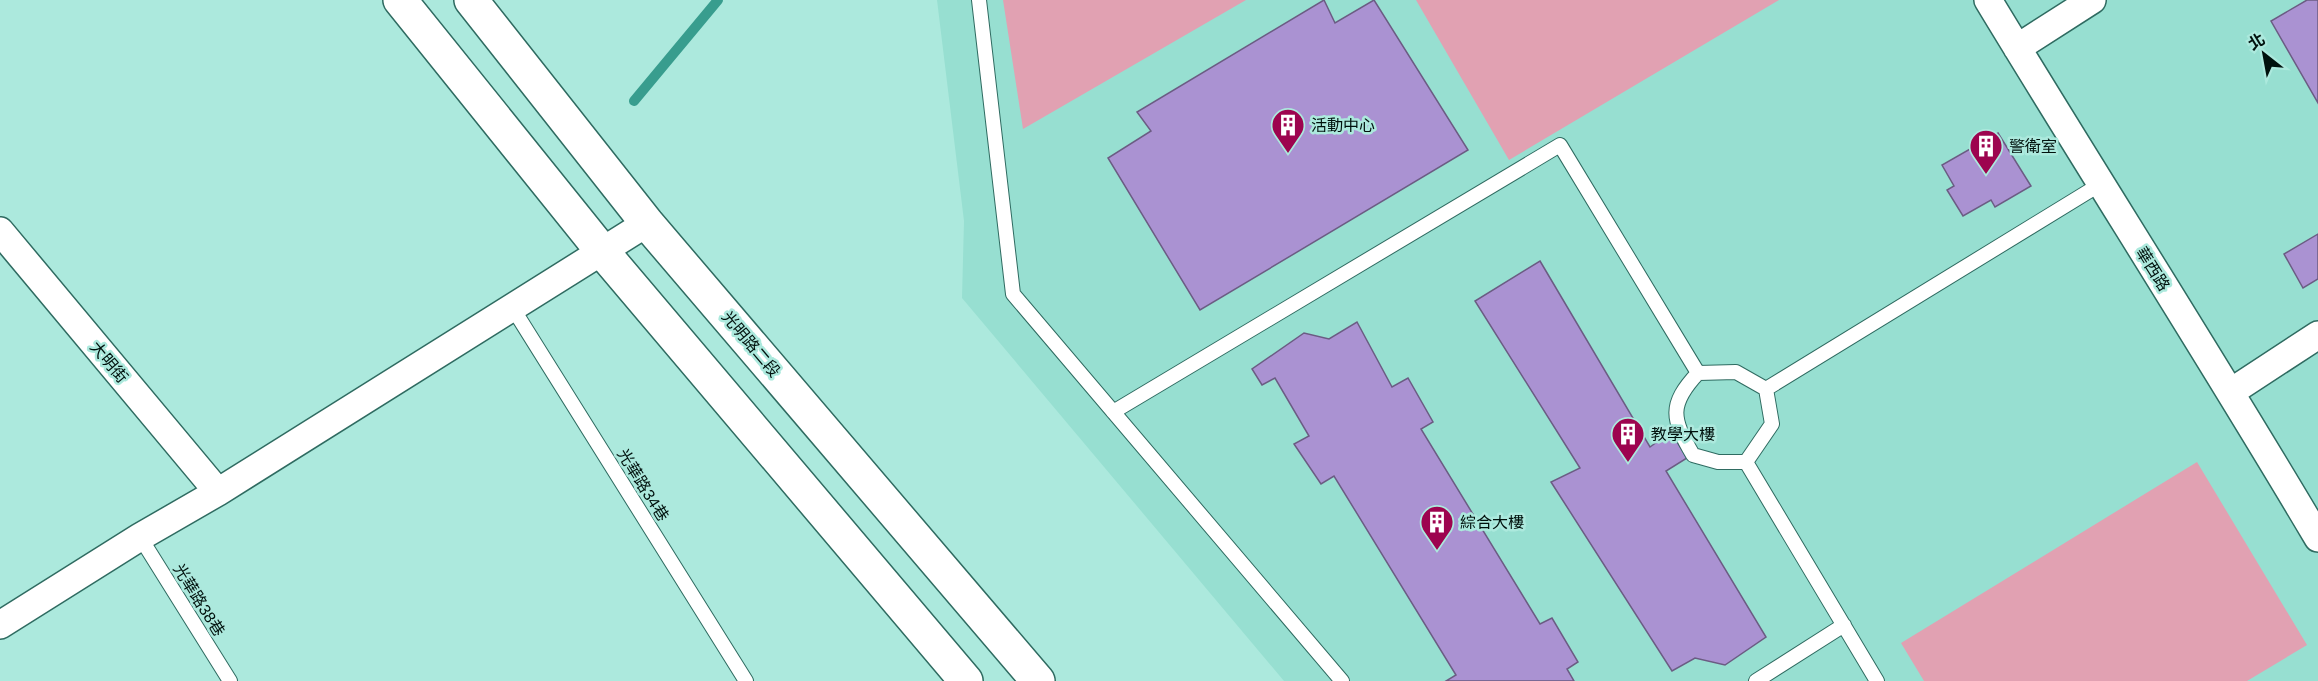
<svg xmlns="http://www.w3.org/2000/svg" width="2318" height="681" font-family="Helvetica,'Noto Sans TC',sans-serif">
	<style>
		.built { fill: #97dfd1 }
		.green { fill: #e1a1b2 }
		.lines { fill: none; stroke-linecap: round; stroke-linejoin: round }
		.stream { stroke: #389d8e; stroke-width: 10 }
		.building { fill: #aa92d2; stroke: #6b5c83; stroke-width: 1.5 }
		.service-casing { stroke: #2f6b61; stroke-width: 16 }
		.minor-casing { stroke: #2f6b61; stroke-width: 30 }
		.tertiary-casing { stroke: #2f6b61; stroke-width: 36 }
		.service { stroke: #fff; stroke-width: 14 }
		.minor { stroke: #fff; stroke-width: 27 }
		.tertiary { stroke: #fff; stroke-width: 33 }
		.labels { text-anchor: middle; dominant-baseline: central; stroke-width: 5; stroke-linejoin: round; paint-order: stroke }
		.poi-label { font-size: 16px; fill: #00110d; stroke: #ace9dd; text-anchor: start }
		.street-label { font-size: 16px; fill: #00110d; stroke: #ace9dd }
	</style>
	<rect width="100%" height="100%" fill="#ace9dd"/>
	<path class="built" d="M 937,0 L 2318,0 L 2318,681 L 1284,681 L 962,298 L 964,221 Z"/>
	<path class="green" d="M 1003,0 L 1246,0 L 1023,129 Z
		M 1416,0 L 1779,0 L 1509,160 Z
		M 2197,462 L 2307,645 L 2247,681 L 1924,681 L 1901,643 Z"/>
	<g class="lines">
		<path class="stream" d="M 634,101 L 718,0"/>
	</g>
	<path class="building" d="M 1324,0 L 1335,23 L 1374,0 L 1468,150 L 1200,310 L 1108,158 L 1151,131 L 1137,112 Z
		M 2307,0 L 2318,0 L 2318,103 L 2271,21 Z
		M 1998,133 L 2031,186 L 1995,207 L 1991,200 L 1963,216 L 1947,190 L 1954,186 L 1942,165 Z
		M 2318,234 L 2318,279 L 2303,288 L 2284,254 Z
		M 1540,261 L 1650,447 L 1671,432 L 1687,458 L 1666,471 L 1766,637 L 1725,665 L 1695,658 L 1672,671 L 1551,482 L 1580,468 L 1475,301 Z
		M 1357,322 L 1392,387 L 1408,378 L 1433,422 L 1421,429 L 1540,624 L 1552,618 L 1578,662 L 1567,669 L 1574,681 L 1446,681 L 1456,675 L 1334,476 L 1321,484 L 1294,444 L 1309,436 L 1275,378 L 1262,385 L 1252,369 L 1304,333 L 1329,339 Z"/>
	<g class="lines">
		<defs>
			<path id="service" d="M 979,0 L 1013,294 L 1342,681
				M 512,307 L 746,681
				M 1698,373 C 1668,405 1672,419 1693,455 L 1718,462 L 1746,462
				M 1766,389 L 1772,424 L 1746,462 L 1877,681
				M 1113,412 L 1560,145 L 1698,373 L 1736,372 L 1766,389 L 2099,185
				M 140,537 L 230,681
				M 1756,681 L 1844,625"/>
			<path id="minor" d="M 1988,0 C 2097,180 2211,357 2318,538
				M 2017,48 L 2092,0
				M 0,231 L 218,492
				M 2231,392 L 2318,335
				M 0,625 L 140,537 L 218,492 L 647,223"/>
			<path id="tertiary" d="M 400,0 L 602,251 L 966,681
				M 471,0 L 647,223 L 1038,681"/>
		</defs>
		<use href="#service" class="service-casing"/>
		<use href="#minor" class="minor-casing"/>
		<use href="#tertiary" class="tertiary-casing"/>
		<use href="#service" class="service"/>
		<use href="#minor" class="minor"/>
		<use href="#tertiary" class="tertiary"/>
	</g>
	<defs>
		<symbol id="building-pin" viewBox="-11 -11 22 30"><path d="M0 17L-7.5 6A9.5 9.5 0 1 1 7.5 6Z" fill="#9d044f" stroke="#ace9dd"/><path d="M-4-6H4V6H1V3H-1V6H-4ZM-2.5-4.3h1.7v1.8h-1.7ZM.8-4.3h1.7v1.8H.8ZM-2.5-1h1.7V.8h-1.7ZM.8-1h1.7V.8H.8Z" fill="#fff"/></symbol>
	</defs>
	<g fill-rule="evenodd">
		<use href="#building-pin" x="1269" y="106" width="38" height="52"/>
		<use href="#building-pin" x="1967" y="127" width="38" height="52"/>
		<use href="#building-pin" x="1609" y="415" width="38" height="52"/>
		<use href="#building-pin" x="1418" y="503" width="38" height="52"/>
	</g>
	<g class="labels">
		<g class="poi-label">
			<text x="1311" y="125">活動中心</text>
			<text x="2009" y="146">警衛室</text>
			<text x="1651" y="434">教學大樓</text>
			<text x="1460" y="522">綜合大樓</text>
		</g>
		<g class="street-label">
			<text transform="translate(2153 269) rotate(58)">華西路</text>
			<text transform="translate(751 344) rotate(50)">光明路二段</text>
			<text transform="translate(109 362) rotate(50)">大明街</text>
			<text transform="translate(643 485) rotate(58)">光華路34巷</text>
			<text transform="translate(199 600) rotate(58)">光華路38巷</text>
		</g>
	</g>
	<g transform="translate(2264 54) rotate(329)" stroke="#ace9dd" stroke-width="4.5" paint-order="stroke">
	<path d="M0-4.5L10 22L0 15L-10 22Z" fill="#00110d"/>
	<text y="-9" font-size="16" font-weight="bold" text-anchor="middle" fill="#00110d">北</text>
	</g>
</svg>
